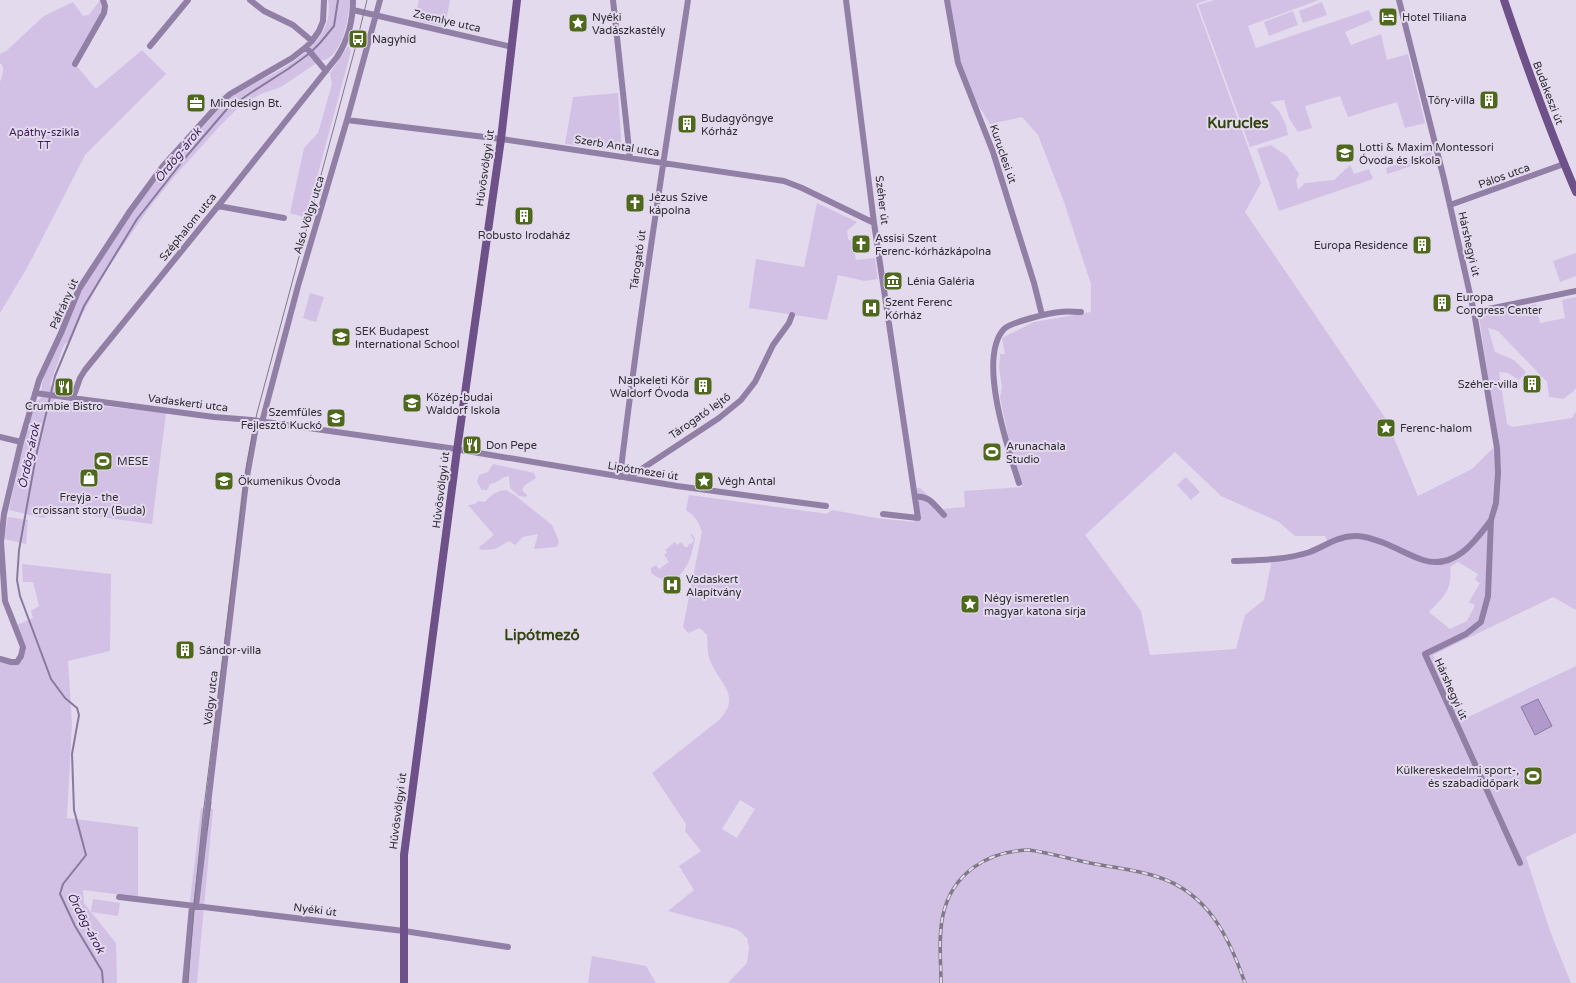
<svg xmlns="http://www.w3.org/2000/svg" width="1576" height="983" font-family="'Varela Round',sans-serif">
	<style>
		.green { fill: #d2c1e5; fill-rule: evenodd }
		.water { fill: #b199cb; stroke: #8a799e }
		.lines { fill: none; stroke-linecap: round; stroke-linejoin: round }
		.stream { stroke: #8a799e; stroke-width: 2 }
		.street { stroke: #927fa5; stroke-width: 6 }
		.secondary { stroke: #6d5188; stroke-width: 8 }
		.tram { stroke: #807a87; stroke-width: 1 }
		.rail-casing { stroke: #807a87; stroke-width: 3.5 }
		.rail { stroke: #e3daee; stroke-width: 2; stroke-dasharray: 6; stroke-linecap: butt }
		.labels { text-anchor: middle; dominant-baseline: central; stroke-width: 4; stroke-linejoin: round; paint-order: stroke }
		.poi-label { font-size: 11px; fill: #302d34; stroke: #e3daee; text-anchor: start }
		.street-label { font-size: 11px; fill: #302d34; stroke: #e3daee }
		.park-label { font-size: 11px; fill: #3e1d58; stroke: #e3daee }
		.water-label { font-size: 12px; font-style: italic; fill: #452460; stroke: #e3daee }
		.district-label { font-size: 15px; font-weight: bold; fill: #324510; stroke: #e3daee }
	</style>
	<rect width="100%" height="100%" fill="#e3daee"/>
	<path class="green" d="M 100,0 L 102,10 L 75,64 L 96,89 L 142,50 L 166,74 L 85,155 L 27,268 L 0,313 L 0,82 C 2,75 6,68 0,63 L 0,54 L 6,51 L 44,16 L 73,2 L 83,16 L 89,15 Z
		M 328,0 L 350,0 C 349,17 343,53 325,60 L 321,60 L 281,87 L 261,94 L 241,105 L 219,127 L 173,178 L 149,208 L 107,269 L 78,322 L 72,338 L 64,345 L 50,385 L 56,387 L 55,401 L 166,413 L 152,524 L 77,514 L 68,517 L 52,514 L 43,518 L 9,510 L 20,457 L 27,430 L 29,430 L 31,424 L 29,422 L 37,401 L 41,398 L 42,382 L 47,367 L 81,289 L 136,204 L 223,104 C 228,100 233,96 238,92 C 248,86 260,81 271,75 C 299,60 335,36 328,0 Z
		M 419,0 L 450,0 L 445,27 L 415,20 Z
		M 947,0 L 1208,0 L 1196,4 L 1261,183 L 1245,212 L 1386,419 L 1418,496 L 1472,469 L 1494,447 L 1498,446 L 1479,316 L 1536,304 L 1540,323 L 1565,318 L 1562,300 L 1576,297 L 1576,388 L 1574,391 L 1563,399 L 1549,397 L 1547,382 L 1498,331 L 1488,328 L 1495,352 L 1514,360 L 1526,372 L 1519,380 L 1508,373 L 1499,372 L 1507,424 L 1512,427 L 1572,418 L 1576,411 L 1576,610 L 1553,597 L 1433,655 L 1464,719 L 1576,666 L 1576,833 L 1526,857 L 1550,931 L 1571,983 L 728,983 L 747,963 L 749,948 L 747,938 L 742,933 L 736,929 L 668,911 L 694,890 L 679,866 L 701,851 L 685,831 L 686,824 L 652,773 L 719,720 C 744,694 716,682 709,657 C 707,650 708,642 707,635 L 700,628 L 688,633 L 683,627 L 702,532 C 699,522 695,516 686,510 L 689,495 L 821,513 L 826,514 L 832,510 L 876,518 L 914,522 L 916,515 L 912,488 L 920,488 L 942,509 L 965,507 L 964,491 L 1022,487 L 1009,440 L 1000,397 L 1002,387 L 999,368 L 1000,354 L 1005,354 L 1002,338 L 1034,322 L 1091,312 L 1091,284 L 1064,202 L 1038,135 L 1022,117 L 990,124 L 969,90 L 960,71 ZM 1175,452 L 1221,496 L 1279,522 L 1295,536 L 1325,536 L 1328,543 L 1309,552 L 1272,559 L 1264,600 L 1245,615 L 1236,649 L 1150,655 L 1141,611 L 1085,535 ZM 1458,562 L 1478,574 L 1475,580 L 1480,583 L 1469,602 L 1475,605 L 1467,621 L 1450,629 L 1429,612 C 1443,597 1453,590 1450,567 ZM 740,800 L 755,809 L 737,838 L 722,829 Z
		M 1215,0 L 1319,0 L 1248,26 L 1256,48 L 1369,10 L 1373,20 L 1345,32 L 1351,45 L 1381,34 L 1387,60 L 1408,54 L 1425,123 L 1405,128 L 1397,102 L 1348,117 L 1340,96 L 1305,106 L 1312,128 L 1298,132 L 1289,118 L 1284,100 L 1270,102 L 1279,111 L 1286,125 L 1288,135 L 1250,147 L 1198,5 Z
		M 1322,2 L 1327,15 L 1303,23 L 1299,11 Z
		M 1293,11 L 1298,25 L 1269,36 L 1264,22 Z
		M 348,46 L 351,51 L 306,218 L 290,213 L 304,148 L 318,133 L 332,84 L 330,73 Z
		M 618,93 L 622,151 L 565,144 L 573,97 Z
		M 1271,145 L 1287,156 L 1299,174 L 1296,180 L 1298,190 L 1305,183 L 1334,180 L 1350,165 L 1354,174 L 1369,169 L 1373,179 L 1279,211 L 1257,149 Z
		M 1432,151 L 1433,159 L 1387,174 L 1386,168 Z
		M 817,203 L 857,222 L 847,231 L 848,239 L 853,242 L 856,260 L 875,258 L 878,279 L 865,281 L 838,275 L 827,320 L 749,308 L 756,259 L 804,267 Z
		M 1576,253 L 1576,276 L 1560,282 L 1553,261 Z
		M 310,293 L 324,297 L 316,322 L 303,318 Z
		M 493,464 L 534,473 L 536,478 L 524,486 L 522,490 L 527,495 L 526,497 L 519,496 L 510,488 L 509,476 C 501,477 498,483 490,484 L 487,490 L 482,490 L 477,482 L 479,475 L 488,472 Z
		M 1186,477 L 1200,492 L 1191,500 L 1177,485 Z
		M 506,490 L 516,496 L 552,525 L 559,541 L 557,547 L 534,549 L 538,534 L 523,537 L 515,545 L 509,541 L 495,549 L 481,550 L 479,547 L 494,535 L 468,505 L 475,504 L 478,501 L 485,502 C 491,495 496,491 506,490 Z
		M 8,517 L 28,520 L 26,544 L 4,539 Z
		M 692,534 L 695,539 C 691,557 689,567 675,580 C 665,581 659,579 651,573 L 651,568 L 656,565 L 659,569 L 669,562 L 664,555 L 667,552 L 665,550 L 675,542 L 677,545 L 681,542 L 685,547 L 688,547 L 689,544 L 692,543 L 694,540 L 690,535 Z
		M 22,564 L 111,574 L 110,651 L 68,661 L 72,723 L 67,818 L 138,827 L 138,897 L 83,890 L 84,903 L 91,912 L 93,899 L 120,903 L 118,916 L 91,912 L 116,943 L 117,983 L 0,983 L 0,662 L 14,665 C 22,658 20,653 26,646 L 17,625 L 33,618 L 31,611 L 39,606 L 33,582 L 23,582 Z
		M 201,808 L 213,809 L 197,983 L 183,983 L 189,910 Z
		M 592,956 L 646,966 L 656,983 L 588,983 Z"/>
	<path class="water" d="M 1538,699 L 1552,726 L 1535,735 L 1521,707 Z"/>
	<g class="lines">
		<path class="stream" d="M 103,983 L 102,971 L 75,926 L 60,894 L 63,884 L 86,855 L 74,810 L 72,754 L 79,715 L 77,708 L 65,698 L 51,679 L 20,596 L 17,580 L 19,550 L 36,456 L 55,376 L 84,306 L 137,219 L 185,158 L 227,109 L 252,92 L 288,69 L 310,53 L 320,43 L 334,26 L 338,0"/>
		<path class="street" d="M 250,0 L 264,11 L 293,25 L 312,41
			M 613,0 L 630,158
			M 846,0 L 874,223 L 918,518 L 883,514
			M 947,0 L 958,63 L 993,152 L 1034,283 L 1042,315
			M 1399,0 L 1444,179 L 1474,312 L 1497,448 L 1498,473 L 1496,503 L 1491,520 L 1488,596 L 1481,622 L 1466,634 L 1425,654 L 1520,863
			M 353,10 L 512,47
			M 150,46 L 188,0
			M 306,47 L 326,71
			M 75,64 L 104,13 L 105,6 L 103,0
			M 347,120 L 501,139 L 784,181 L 802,188 L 874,223
			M 1450,205 L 1564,164
			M 218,206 L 284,218
			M 1474,312 L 1576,291
			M 35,393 L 214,417 L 252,420 L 449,448 L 677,486 L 826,506
			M 73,398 L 80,378 L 85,370 L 218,206 L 337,57 C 348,40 353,21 353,0
			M 262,422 L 298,286 L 347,120 L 380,0
			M 0,437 L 21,442
			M 620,477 C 639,317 664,159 688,0
			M 628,478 L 719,418 L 741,400 L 755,382 L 773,345 L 789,323 L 792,315
			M 1019,483 C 1008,449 977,358 1004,329 C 1011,322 1049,313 1060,312 C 1067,311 1074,312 1081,312
			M 916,497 C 929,495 935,506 944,515
			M 1234,561 C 1259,560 1286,560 1310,552 C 1325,546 1338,536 1355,536 C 1364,535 1376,540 1384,543 C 1397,548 1410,556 1423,560 C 1454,570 1475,542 1491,520
			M 0,659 L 11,662 L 17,662 L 21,656 L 23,647 L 5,601 L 1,542 L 4,514 L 21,442 L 39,380 L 61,333 L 79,289 L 130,211 L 163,166 L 219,104 L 230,94 L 292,58 L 306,47 L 312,41 L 319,31 L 323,21 L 324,0
			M 119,897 L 404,931 L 508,947
			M 196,906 L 246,482 L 257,421
			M 185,983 L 192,906"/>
		<path class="secondary" d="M 1504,0 C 1526,65 1549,129 1576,192
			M 404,983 L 404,855 L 457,450 L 501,139 L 517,0"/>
		<path class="tram" d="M 207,830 L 211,802
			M 188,983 L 194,906 L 203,815 L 247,463 L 257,413 L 356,45 L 367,0"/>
		<defs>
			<path id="rail" d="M 941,983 C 941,961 938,937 943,915 C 952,873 988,851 1029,850 C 1051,853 1073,860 1095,864 C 1116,868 1137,870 1158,877 C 1208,893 1229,937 1245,983"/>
		</defs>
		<use href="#rail" class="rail-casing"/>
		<use href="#rail" class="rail"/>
	</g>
	<defs>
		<symbol id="hotel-square" viewBox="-11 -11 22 22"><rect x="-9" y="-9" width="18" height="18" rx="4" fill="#4e691b" stroke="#e3daee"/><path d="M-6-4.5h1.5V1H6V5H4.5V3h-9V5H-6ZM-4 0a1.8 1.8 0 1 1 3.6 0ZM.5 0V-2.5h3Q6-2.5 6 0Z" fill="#fff"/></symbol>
		<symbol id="sight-square" viewBox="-11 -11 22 22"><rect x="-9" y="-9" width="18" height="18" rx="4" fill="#4e691b" stroke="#e3daee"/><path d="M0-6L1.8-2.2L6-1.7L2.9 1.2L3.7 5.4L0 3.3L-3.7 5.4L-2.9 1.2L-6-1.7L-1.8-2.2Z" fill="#fff"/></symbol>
		<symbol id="bus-square" viewBox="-11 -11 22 22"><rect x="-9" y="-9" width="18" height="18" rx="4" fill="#4e691b" stroke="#e3daee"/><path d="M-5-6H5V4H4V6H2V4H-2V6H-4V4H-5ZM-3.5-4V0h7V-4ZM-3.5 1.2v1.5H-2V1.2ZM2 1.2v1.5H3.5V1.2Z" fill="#fff"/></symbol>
		<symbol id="building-square" viewBox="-11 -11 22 22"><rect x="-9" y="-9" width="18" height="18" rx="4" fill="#4e691b" stroke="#e3daee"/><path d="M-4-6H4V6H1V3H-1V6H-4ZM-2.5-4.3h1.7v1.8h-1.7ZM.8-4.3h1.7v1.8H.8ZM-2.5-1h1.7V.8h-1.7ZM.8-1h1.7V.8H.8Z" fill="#fff"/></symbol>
		<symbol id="office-square" viewBox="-11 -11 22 22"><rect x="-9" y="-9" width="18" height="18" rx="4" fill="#4e691b" stroke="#e3daee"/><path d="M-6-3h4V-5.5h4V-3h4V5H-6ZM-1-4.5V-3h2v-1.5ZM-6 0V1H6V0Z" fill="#fff"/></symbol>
		<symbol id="school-square" viewBox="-11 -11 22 22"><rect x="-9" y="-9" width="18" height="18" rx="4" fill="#4e691b" stroke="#e3daee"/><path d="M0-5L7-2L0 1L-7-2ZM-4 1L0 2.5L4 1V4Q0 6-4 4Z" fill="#fff"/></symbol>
		<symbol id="church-square" viewBox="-11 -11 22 22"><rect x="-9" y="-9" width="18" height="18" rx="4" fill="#4e691b" stroke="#e3daee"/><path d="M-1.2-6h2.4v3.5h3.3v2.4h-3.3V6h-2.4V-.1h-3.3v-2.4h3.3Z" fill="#fff"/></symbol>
		<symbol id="museum-square" viewBox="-11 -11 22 22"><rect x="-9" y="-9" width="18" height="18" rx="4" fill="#4e691b" stroke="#e3daee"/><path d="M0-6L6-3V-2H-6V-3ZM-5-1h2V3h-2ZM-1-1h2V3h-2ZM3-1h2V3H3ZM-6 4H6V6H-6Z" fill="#fff"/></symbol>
		<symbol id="hospital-square" viewBox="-11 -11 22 22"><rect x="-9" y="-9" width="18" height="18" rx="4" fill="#4e691b" stroke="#e3daee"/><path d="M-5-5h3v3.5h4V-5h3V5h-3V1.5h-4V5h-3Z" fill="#fff"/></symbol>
		<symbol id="restaurant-square" viewBox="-11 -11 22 22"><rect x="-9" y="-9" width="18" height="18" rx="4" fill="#4e691b" stroke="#e3daee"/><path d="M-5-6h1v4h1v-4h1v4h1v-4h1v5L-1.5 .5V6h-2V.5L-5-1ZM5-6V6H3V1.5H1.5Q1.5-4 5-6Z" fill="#fff"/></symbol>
		<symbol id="stadium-square" viewBox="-11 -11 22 22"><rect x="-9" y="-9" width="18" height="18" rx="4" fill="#4e691b" stroke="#e3daee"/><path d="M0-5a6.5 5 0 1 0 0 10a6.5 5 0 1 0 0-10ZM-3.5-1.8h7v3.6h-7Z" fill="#fff"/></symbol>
		<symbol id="shop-square" viewBox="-11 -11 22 22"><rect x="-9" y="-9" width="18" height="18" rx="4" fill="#4e691b" stroke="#e3daee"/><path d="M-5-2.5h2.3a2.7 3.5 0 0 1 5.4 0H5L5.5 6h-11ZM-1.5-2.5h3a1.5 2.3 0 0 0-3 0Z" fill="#fff"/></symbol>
	</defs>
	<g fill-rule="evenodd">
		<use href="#hotel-square" x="1377" y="6" width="22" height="22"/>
		<use href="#sight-square" x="567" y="12" width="22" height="22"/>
		<use href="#bus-square" x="347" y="28" width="22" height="22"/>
		<use href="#building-square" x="1478" y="89" width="22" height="22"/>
		<use href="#office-square" x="185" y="92" width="22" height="22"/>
		<use href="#building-square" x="676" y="113" width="22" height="22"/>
		<use href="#school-square" x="1334" y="142" width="22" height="22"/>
		<use href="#church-square" x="624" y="192" width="22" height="22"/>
		<use href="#building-square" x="513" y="205" width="22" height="22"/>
		<use href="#church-square" x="850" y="233" width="22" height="22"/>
		<use href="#building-square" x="1411" y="234" width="22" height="22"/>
		<use href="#museum-square" x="882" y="270" width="22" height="22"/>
		<use href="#building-square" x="1431" y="292" width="22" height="22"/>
		<use href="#hospital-square" x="860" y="297" width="22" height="22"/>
		<use href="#school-square" x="330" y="326" width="22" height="22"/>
		<use href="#building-square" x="1521" y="373" width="22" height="22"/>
		<use href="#building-square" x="692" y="375" width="22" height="22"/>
		<use href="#restaurant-square" x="53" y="376" width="22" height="22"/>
		<use href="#school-square" x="401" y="392" width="22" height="22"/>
		<use href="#school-square" x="325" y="407" width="22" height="22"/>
		<use href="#sight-square" x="1375" y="417" width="22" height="22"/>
		<use href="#restaurant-square" x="461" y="434" width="22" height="22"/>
		<use href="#stadium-square" x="981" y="441" width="22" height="22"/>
		<use href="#stadium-square" x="92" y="450" width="22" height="22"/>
		<use href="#shop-square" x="78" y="467" width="22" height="22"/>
		<use href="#school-square" x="213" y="470" width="22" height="22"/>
		<use href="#sight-square" x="693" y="470" width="22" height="22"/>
		<use href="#hospital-square" x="661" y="574" width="22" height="22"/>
		<use href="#sight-square" x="959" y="593" width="22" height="22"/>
		<use href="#building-square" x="174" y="639" width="22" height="22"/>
		<use href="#stadium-square" x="1522" y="765" width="22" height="22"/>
	</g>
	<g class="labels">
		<g class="poi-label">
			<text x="592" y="17">Nyéki<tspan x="592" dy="13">Vadászkastély</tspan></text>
			<text x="1402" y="17">Hotel Tiliana</text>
			<text x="372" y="39">Nagyhíd</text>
			<text x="1475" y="100" text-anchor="end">Tőry-villa</text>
			<text x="210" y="103">Mindesign Bt.</text>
			<text x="701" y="118">Budagyöngye<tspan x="701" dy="13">Kórház</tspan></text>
			<text x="1359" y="147">Lotti &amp; Maxim Montessori<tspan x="1359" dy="13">Óvoda és Iskola</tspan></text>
			<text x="649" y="197">Jézus Szíve<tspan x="649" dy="13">kápolna</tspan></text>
			<text x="524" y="235" text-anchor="middle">Robusto Irodaház</text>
			<text x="875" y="238">Assisi Szent<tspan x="875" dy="13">Ferenc-kórházkápolna</tspan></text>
			<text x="1408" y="245" text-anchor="end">Europa Residence</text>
			<text x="907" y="281">Lénia Galéria</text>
			<text x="1456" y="297">Europa<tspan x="1456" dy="13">Congress Center</tspan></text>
			<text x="885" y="302">Szent Ferenc<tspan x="885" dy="13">Kórház</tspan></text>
			<text x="355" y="331">SEK Budapest<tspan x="355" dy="13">International School</tspan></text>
			<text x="689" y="380" text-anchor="end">Napkeleti Kör<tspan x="689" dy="13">Waldorf Óvoda</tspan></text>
			<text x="1518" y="384" text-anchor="end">Széher-villa</text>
			<text x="426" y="397">Közép-budai<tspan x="426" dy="13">Waldorf Iskola</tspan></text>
			<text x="64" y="406" text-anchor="middle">Crumbie Bistro</text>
			<text x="322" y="412" text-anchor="end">Szemfüles<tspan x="322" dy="13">Fejlesztő Kuckó</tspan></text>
			<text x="1400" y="428">Ferenc-halom</text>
			<text x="486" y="445">Don Pepe</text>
			<text x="1006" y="446">Arunachala<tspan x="1006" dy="13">Studio</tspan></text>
			<text x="117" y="461">MESE</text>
			<text x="238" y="481">Ökumenikus Óvoda</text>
			<text x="718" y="481">Végh Antal</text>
			<text x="89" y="497" text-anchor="middle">Freyja - the<tspan x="89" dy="13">croissant story (Buda)</tspan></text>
			<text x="686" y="579">Vadaskert<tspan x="686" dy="13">Alapítvány</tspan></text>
			<text x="984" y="598">Négy ismeretlen<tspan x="984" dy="13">magyar katona sírja</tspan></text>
			<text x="199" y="650">Sándor-villa</text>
			<text x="1519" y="770" text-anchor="end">Külkereskedelmi sport-,<tspan x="1519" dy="13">és szabadidőpark</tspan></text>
		</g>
		<g class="street-label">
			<text transform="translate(447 21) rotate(13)">Zsemlye utca</text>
			<text transform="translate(1548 93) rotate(69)">Budakeszi út</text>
			<text transform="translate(617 146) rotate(9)">Szerb Antal utca</text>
			<text transform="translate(1003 154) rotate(71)">Kuruclesi út</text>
			<text transform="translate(485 168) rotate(-82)">Hűvösvölgyi út</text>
			<text transform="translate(1504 176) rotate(-20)">Pálos utca</text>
			<text transform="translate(882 200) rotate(83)">Széher út</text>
			<text transform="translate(309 215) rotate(-73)">Alsó Völgy utca</text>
			<text transform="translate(188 227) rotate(-51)">Széphalom utca</text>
			<text transform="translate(1469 244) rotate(77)">Hárshegyi út</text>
			<text transform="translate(638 260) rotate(-82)">Tárogató út</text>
			<text transform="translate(64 304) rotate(-66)">Páfrány út</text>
			<text transform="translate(188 403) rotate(7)">Vadaskerti utca</text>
			<text transform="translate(700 416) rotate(-35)">Tárogató lejtő</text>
			<text transform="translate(643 471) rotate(9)">Lipótmezei út</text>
			<text transform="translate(441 490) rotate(-83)">Hűvösvölgyi út</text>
			<text transform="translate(1451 689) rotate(66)">Hárshegyi út</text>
			<text transform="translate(211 698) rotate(-83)">Völgy utca</text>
			<text transform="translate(398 811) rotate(-83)">Hűvösvölgyi út</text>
			<text transform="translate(315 910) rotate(7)">Nyéki út</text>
		</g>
		<g class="park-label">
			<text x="44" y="132">Apáthy-szikla<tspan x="44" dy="13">TT</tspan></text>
		</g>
		<g class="water-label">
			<text transform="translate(178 155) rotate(-51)">Ördög-árok</text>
			<text transform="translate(29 456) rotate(-78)">Ördög-árok</text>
			<text transform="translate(86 923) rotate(62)">Ördög-árok</text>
		</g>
		<g class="district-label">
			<text x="1238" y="123">Kurucles</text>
			<text x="542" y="635">Lipótmező</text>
		</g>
	</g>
</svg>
